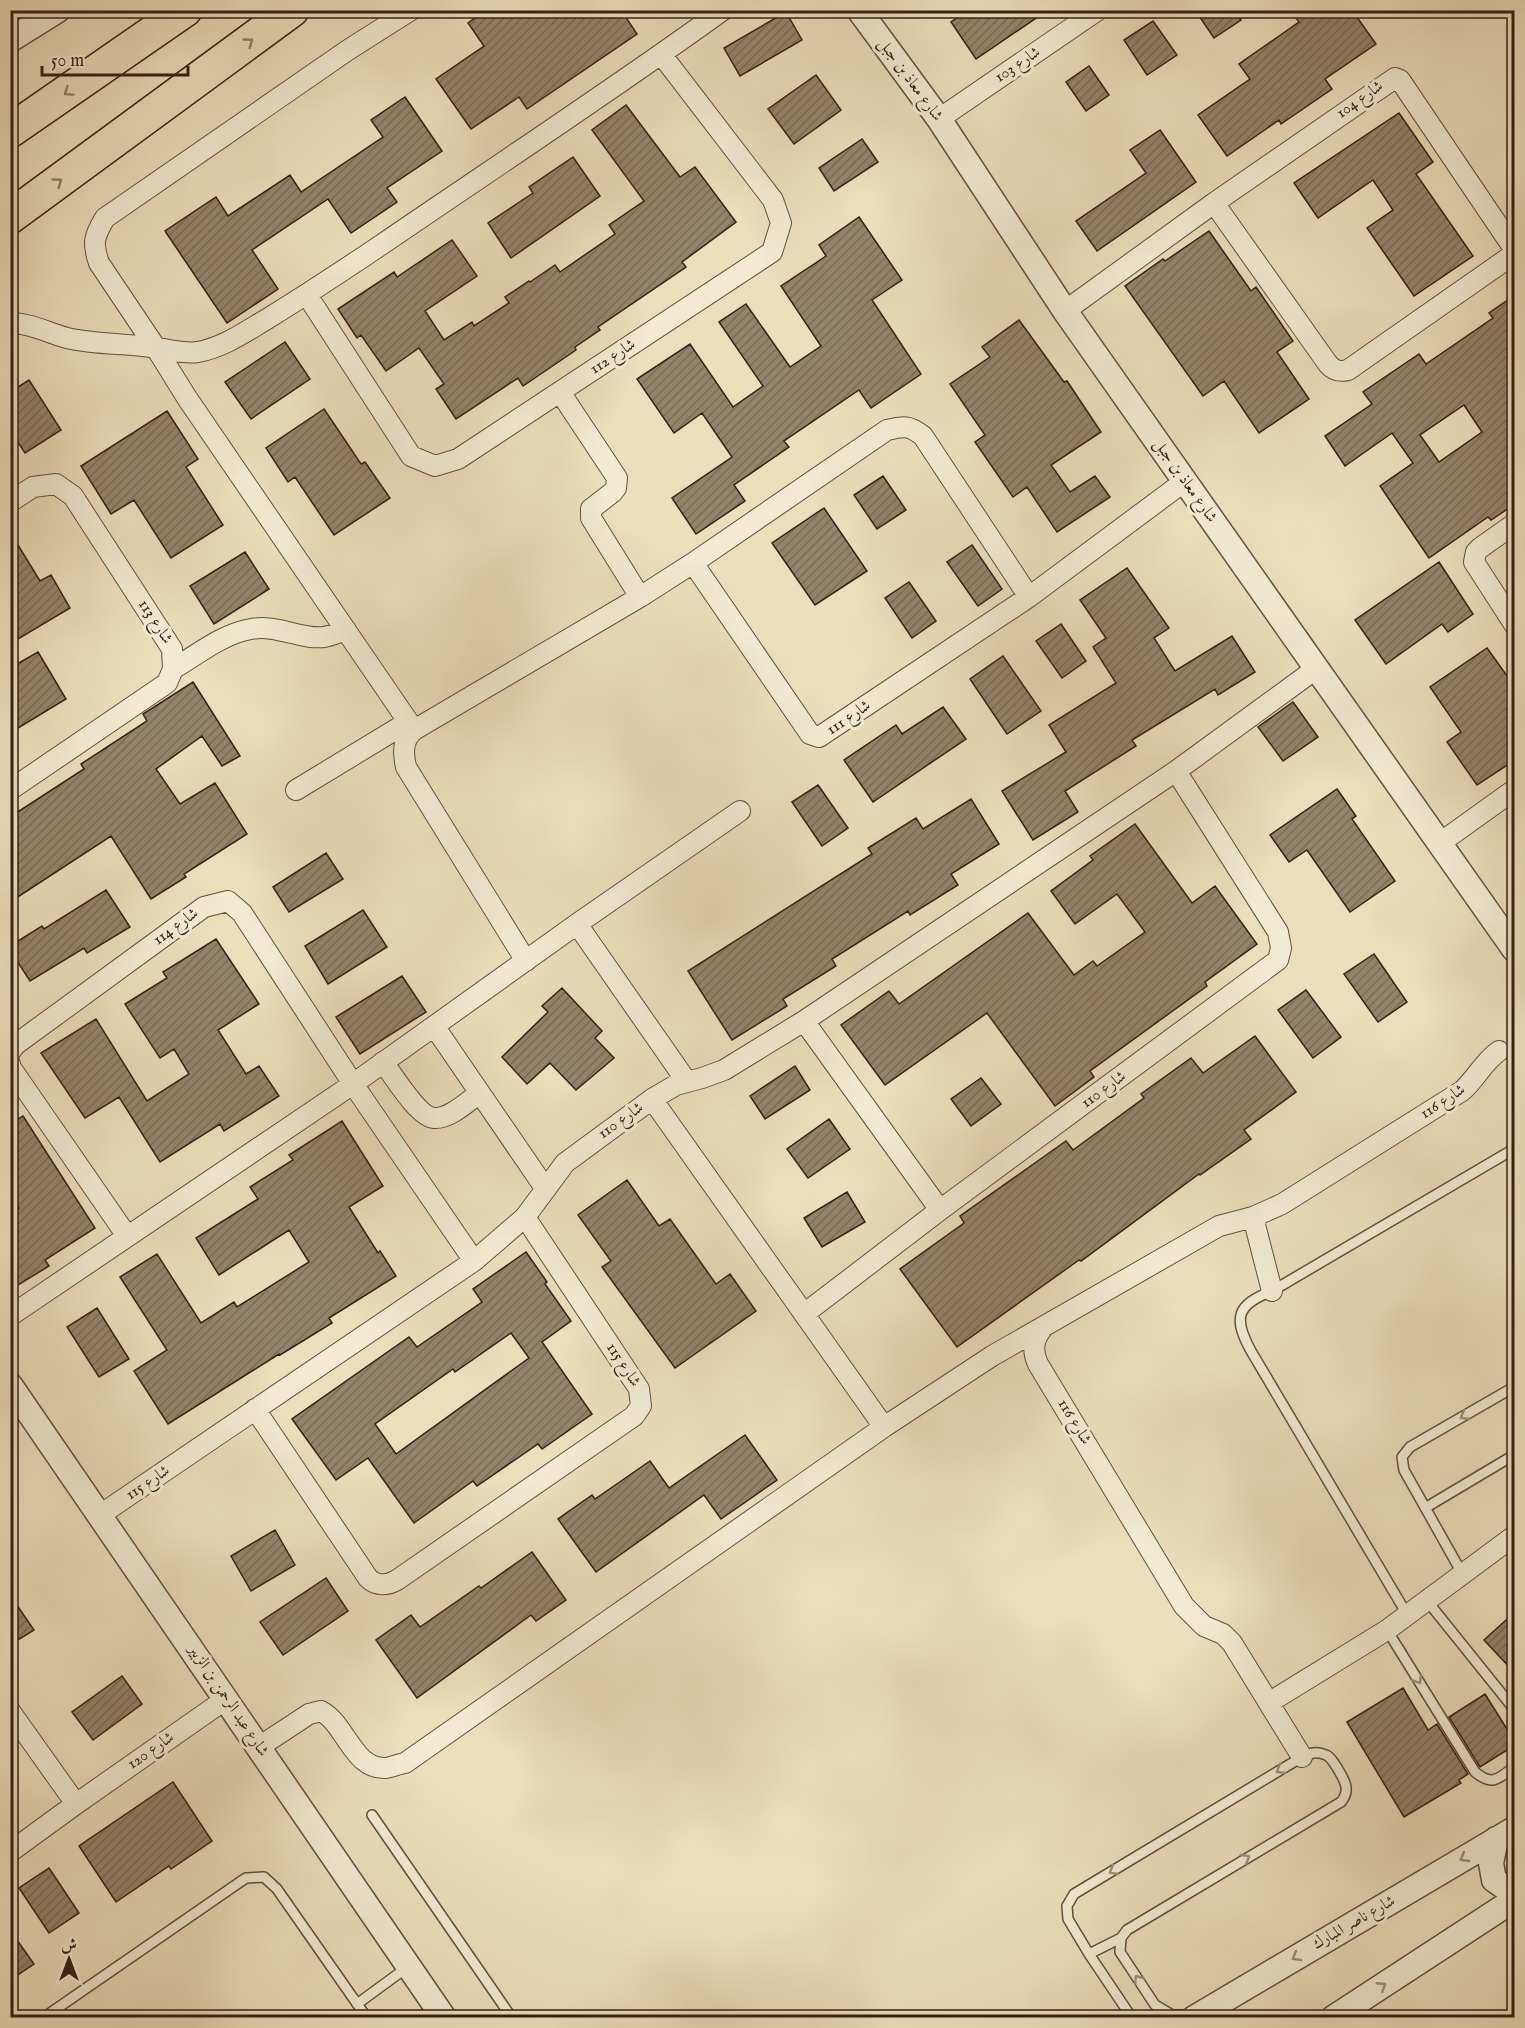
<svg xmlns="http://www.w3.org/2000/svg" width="1525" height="2028" font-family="'IM FELL English',Amiri,serif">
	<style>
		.building { fill: url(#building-hatch); stroke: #352015; stroke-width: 1.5; fill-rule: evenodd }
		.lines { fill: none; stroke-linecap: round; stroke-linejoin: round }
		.service-casing { stroke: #62503e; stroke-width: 12 }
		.minor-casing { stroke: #62503e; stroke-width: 22 }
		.tertiary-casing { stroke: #62503e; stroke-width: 27 }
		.motorway-casing { stroke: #352015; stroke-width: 36 }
		.service { stroke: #f2ead3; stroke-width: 9 }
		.minor { stroke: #f2ead3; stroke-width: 20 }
		.tertiary { stroke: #f2ead3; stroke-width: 24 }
		.motorway { stroke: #ebdebb; stroke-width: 33 }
		.oneway { stroke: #907f68 }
		.oneway2 { stroke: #9d8f7e }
		.labels { text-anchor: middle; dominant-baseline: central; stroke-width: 6; stroke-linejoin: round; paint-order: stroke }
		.street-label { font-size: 16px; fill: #352015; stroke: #f2ead3 }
	</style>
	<defs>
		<pattern id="building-hatch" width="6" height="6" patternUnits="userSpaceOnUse" patternTransform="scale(1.5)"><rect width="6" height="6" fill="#94836b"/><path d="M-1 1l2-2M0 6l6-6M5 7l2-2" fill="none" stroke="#7a6b57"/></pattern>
	</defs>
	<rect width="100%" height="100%" fill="#ebdebb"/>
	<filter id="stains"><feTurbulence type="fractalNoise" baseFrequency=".00333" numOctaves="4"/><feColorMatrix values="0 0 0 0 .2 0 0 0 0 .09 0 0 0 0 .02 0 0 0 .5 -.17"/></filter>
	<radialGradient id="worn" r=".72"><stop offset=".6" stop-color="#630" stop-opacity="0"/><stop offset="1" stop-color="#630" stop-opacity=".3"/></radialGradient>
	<path class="building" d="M 486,10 L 621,10 L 637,34 L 527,109 L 519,97 L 471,129 L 436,79 L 484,46 L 468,23 Z
		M 969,10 L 1048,10 L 976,59 L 951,22 Z
		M 1195,10 L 1234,10 L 1241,20 L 1214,38 Z
		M 1306,10 L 1352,10 L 1376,44 L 1325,79 L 1332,89 L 1281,124 L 1279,120 L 1227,156 L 1198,115 L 1250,79 L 1239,64 L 1299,22 L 1296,18 Z
		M 786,12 L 802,40 L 740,76 L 724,48 Z
		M 1153,21 L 1177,55 L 1147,75 L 1124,40 Z
		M 1089,66 L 1109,95 L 1086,111 L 1066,82 Z
		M 816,75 L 841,110 L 794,144 L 768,109 Z
		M 405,97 L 442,151 L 387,188 L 397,202 L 351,233 L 328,199 L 252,250 L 278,289 L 227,323 L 165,231 L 216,197 L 228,216 L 290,175 L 301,192 L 383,137 L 371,120 Z
		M 626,105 L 680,177 L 695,167 L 736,222 L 682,262 L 686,267 L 598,327 L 600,330 L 575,347 L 576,350 L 523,386 L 518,378 L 456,419 L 436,389 L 444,384 L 419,348 L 386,371 L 361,335 L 357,338 L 338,309 L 394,272 L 397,277 L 452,240 L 477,276 L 425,311 L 444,340 L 472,322 L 474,326 L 509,303 L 505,297 L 529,281 L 530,282 L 555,265 L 560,272 L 615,234 L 609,225 L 644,201 L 592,130 Z
		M 1399,113 L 1433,162 L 1416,174 L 1473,256 L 1414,296 L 1367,228 L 1393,210 L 1373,180 L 1318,218 L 1294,183 Z
		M 1160,130 L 1196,182 L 1097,251 L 1076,221 L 1146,173 L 1130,150 Z
		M 862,139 L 878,162 L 834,191 L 819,168 Z
		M 573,157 L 600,196 L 511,258 L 488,223 L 533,193 L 529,187 Z
		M 859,217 L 902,280 L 872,300 L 921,374 L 871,408 L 859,390 L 784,441 L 789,447 L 734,485 L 745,501 L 696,534 L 672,498 L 732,457 L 702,413 L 674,433 L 637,379 L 690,344 L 733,407 L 763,386 L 719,322 L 746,304 L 790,367 L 821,346 L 781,286 L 826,256 L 819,245 Z
		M 1209,231 L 1251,291 L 1256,287 L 1293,341 L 1277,352 L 1309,399 L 1259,433 L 1224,381 L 1203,396 L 1125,286 L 1163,259 L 1165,261 Z
		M 1515,295 L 1515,504 L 1491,520 L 1488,517 L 1429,558 L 1380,486 L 1413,463 L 1392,433 L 1345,466 L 1325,436 L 1372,404 L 1363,392 L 1419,354 L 1426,364 L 1493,318 L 1489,313 ZM 1464,405 L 1482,432 L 1439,462 L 1420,435 Z
		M 1019,320 L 1064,382 L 1067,381 L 1101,432 L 1051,465 L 1070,492 L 1095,476 L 1110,497 L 1057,532 L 1027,487 L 1013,497 L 975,442 L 985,435 L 950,384 L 990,357 L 982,347 Z
		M 285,342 L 310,379 L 251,419 L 225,382 Z
		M 29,380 L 61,430 L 25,453 L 10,430 L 10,392 Z
		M 324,409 L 361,464 L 365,462 L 390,498 L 334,535 L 295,477 L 288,482 L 266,448 Z
		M 167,411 L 198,459 L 186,467 L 223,525 L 171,558 L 134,500 L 111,514 L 81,466 Z
		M 883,476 L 906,510 L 877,529 L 854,495 Z
		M 824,508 L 867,571 L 815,605 L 772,543 Z
		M 10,532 L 40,581 L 51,575 L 70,608 L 18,639 L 10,627 Z
		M 972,545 L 1002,589 L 978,606 L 947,562 Z
		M 245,552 L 269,589 L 214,624 L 190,586 Z
		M 1439,562 L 1473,614 L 1448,632 L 1442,624 L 1386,664 L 1355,620 Z
		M 1127,568 L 1169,628 L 1154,638 L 1175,671 L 1232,636 L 1255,672 L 1218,695 L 1215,689 L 1132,740 L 1136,746 L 1065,791 L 1078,812 L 1033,840 L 1002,791 L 1066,752 L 1049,725 L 1116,683 L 1093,647 L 1106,638 L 1080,600 Z
		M 909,582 L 936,621 L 912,638 L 885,598 Z
		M 1061,624 L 1086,661 L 1062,678 L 1036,641 Z
		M 1487,648 L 1515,687 L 1515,760 L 1477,785 L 1447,742 L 1461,732 L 1430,687 Z
		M 38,652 L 66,699 L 10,733 L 10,668 Z
		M 1003,656 L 1041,711 L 1007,734 L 970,679 Z
		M 193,682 L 240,756 L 222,766 L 202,736 L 156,769 L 180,804 L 215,783 L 247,834 L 184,874 L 186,877 L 151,899 L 111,836 L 10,902 L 10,817 L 84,769 L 81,764 L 147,721 L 143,714 Z
		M 1293,702 L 1318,737 L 1283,761 L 1258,727 Z
		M 943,707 L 966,739 L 873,802 L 844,760 L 896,725 L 902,734 Z
		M 818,785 L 848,828 L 822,846 L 792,802 Z
		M 1337,789 L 1356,816 L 1352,819 L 1395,881 L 1350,912 L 1307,850 L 1289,862 L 1270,835 Z
		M 971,799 L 999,844 L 951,874 L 958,885 L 910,915 L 908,911 L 832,959 L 836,966 L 783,999 L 787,1006 L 732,1040 L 688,971 L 872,854 L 868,848 L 916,818 L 923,829 Z
		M 1135,824 L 1192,903 L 1215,886 L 1257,944 L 1205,982 L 1207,986 L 1090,1071 L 1094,1077 L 1055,1106 L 987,1013 L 885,1085 L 841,1025 L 889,991 L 899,1004 L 1028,913 L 1074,975 L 1093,961 L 1097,966 L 1145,932 L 1117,894 L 1075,924 L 1051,891 L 1093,860 L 1090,856 Z
		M 326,853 L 343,879 L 289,912 L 273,887 Z
		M 106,890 L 130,927 L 87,953 L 84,948 L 30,981 L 10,950 L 10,946 L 42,926 L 44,929 Z
		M 363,910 L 387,947 L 328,984 L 305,946 Z
		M 216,939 L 259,1004 L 218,1030 L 246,1074 L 259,1066 L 279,1096 L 224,1131 L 220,1124 L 160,1162 L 119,1097 L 85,1118 L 41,1053 L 96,1019 L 147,1101 L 189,1074 L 174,1049 L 160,1058 L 125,1004 L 167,978 L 163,972 Z
		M 1374,954 L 1407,1002 L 1378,1022 L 1344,974 Z
		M 402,976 L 426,1012 L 360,1054 L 336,1017 Z
		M 562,988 L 602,1031 L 595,1038 L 614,1058 L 576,1090 L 550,1063 L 527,1084 L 502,1057 L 548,1012 L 542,1006 Z
		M 1306,990 L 1341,1037 L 1313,1058 L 1278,1010 Z
		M 1255,1036 L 1296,1092 L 1244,1130 L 1251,1139 L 1200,1175 L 1199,1174 L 1081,1261 L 1079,1260 L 957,1347 L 900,1269 L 964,1223 L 960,1216 L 1066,1141 L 1073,1150 L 1144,1098 L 1141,1094 L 1191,1058 L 1203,1073 Z
		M 795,1066 L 810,1090 L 765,1119 L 750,1096 Z
		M 981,1078 L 1001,1104 L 971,1126 L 951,1099 Z
		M 23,1116 L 95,1228 L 45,1260 L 49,1266 L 10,1290 L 10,1214 L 19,1208 L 10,1195 L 10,1124 Z
		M 829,1119 L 850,1149 L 808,1178 L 787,1149 Z
		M 342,1121 L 383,1186 L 349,1207 L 378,1253 L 380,1251 L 396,1276 L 329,1318 L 332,1323 L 280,1355 L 279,1354 L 168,1424 L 134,1371 L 167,1350 L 120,1277 L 157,1254 L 201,1323 L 234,1302 L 237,1307 L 309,1262 L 289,1230 L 219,1275 L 196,1238 L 258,1199 L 250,1187 L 293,1160 L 289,1155 Z
		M 627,1180 L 659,1226 L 670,1219 L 716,1284 L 730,1274 L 756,1311 L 675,1368 L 602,1267 L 611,1261 L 578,1215 Z
		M 847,1192 L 865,1222 L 822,1247 L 804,1218 Z
		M 526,1252 L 547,1282 L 545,1284 L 571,1321 L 542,1342 L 592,1414 L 542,1449 L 538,1444 L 477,1486 L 473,1481 L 414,1523 L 368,1458 L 336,1480 L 292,1419 L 409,1337 L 417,1347 L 482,1302 L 473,1289 ZM 511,1333 L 529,1358 L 396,1454 L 375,1424 L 453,1369 L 455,1372 Z
		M 97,1308 L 129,1359 L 99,1377 L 67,1327 Z
		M 745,1435 L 777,1480 L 721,1519 L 704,1495 L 596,1572 L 558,1519 L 592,1495 L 595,1499 L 650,1461 L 669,1488 Z
		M 275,1530 L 295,1565 L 251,1591 L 231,1556 Z
		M 532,1552 L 566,1600 L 536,1621 L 531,1615 L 417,1698 L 376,1640 L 411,1615 L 420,1627 L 479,1586 L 481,1588 Z
		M 326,1578 L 348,1611 L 283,1655 L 260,1622 Z
		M 10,1595 L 34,1630 L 10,1645 Z
		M 1515,1612 L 1515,1673 L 1484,1640 Z
		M 122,1676 L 142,1704 L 93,1740 L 72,1712 Z
		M 1403,1688 L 1428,1730 L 1437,1724 L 1468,1774 L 1459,1780 L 1461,1783 L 1404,1817 L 1347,1722 Z
		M 1485,1694 L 1515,1742 L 1515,1745 L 1480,1767 L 1449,1717 Z
		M 173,1782 L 212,1841 L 171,1869 L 169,1866 L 116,1902 L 79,1846 Z
		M 49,1868 L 79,1913 L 49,1933 L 19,1888 Z
		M 10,1930 L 34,1964 L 10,1980 Z"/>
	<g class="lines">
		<defs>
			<path id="service" d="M 1425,1508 L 1514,1455
				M 1463,1575 L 1404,1470 L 1402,1457 L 1410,1447 L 1514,1387
				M 1428,1602 L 1514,1709
				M 1408,1616 L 1251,1351 C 1233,1318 1236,1305 1272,1291 L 1514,1149
				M 1387,1630 L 1475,1772 C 1493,1787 1499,1778 1514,1767
				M 372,1815 L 512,2018
				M 1089,1954 L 1121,1938
				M 357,2004 L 409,1966
				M 43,2018 L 240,1882 L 246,1878 L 264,1877 L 277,1889 L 367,2018
				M 1132,2018 L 1089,1954 L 1068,1919 L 1067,1906 L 1074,1894 L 1302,1757 C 1310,1753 1317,1751 1326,1755 C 1331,1757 1333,1762 1336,1766 C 1343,1778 1352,1789 1341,1802 L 1127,1930 L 1121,1938 L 1120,1952 L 1155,2005 L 1172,2015 L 1195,2015"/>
			<path id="minor" d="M 411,10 L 348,50 L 105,218 C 94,236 92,243 99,263 L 156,348 L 187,398 L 414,730
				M 939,119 L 1098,10
				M 1214,203 L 1328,364 C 1334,371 1340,372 1348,370 L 1514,254
				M 307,295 L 411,456 L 435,466 L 458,459 L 772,252 L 781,223 L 773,200 L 661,54
				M 1065,311 L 1214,203 L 1395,78 L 1400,80 L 1514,249
				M 10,323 C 31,323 48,333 67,338 C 97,345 127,343 157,348 C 171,350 184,354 198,352 C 224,347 245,332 267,319 C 306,295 344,270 381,245 C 495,167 611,91 723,10
				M 560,392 L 617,478 L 616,488 L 613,492 L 591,509 L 591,518 L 640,597
				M 10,502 L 33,487 L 56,484 L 73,496 L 172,649 L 173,669 L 167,683 L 10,790
				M 1514,524 L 1480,548 L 1476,552 L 1474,562 L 1514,624
				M 693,563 L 810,734 L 819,737 L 1029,597 L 1185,481
				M 173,669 C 197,655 222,634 251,629 C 277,624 301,640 324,637 C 331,636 339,632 346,630
				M 296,790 L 408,722
				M 1440,843 L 1514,790
				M 577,924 L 687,1082
				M 526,961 L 406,767 C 403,753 402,740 414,730 L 640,597 L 693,563 L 887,430 C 904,426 909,425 923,436 L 1029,597
				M 804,1021 L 940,1210
				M 434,1026 L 545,1188
				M 10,1052 L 15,1045 L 204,907 L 228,901 L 242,913 L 353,1084 L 474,1261
				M 383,1062 C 393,1075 418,1117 434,1118 C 450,1119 468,1101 480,1093
				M 10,1064 L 11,1068 L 127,1236
				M 652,1099 L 884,1427
				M 1253,1217 L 1272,1291
				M 804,1314 L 940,1210 L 1278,960 L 1281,948 L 1278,932 L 1176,771
				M 10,1316 L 353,1084 L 577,924 L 740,811
				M 1042,1329 C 1033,1340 1032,1351 1038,1364 L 1184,1606 L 1204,1626 L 1223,1634 L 1232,1643 L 1302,1757
				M 255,1409 L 368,1578 C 376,1586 387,1586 397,1580 L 634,1416 L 641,1406 L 639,1389 L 525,1217
				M 100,1515 L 474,1261 L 525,1217 L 565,1163 L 652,1099 L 676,1085 L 702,1078 L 724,1070 L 804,1021 L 1176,771 L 1317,668
				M 1270,1702 L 1387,1630 L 1514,1536
				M 10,1711 L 76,1804
				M 259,1747 L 309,1714 L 321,1711 C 346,1724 353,1770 386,1768 C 392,1767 399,1764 405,1763 L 884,1427 L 992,1356 L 1219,1226 L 1253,1217 L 1282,1204 L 1462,1091 C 1476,1079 1483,1062 1499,1051
				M 10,1852 L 76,1804 L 226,1699"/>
			<path id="tertiary" d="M 859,10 L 939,119 L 1065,311 L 1514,949
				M 10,40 L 58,10
				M 10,1385 L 444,2018
				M 1496,1839 L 1491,1863 L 1494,1880 L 1507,1889 L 1514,1889
				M 1194,2018 L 1514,1829
				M 1333,2018 L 1503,1907 L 1514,1902"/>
			<path id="motorway" d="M 10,131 L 185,10
				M 10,217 L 292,10"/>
		</defs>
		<use href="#service" class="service-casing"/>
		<use href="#minor" class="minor-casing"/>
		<use href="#tertiary" class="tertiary-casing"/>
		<use href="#motorway" class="motorway-casing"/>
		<use href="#service" class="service"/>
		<use href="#minor" class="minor"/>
		<use href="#tertiary" class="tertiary"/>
		<use href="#motorway" class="motorway"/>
	</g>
	<defs><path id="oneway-chevron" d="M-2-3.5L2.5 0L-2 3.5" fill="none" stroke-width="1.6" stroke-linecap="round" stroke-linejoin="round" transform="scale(1.5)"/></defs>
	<g class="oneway">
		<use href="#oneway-chevron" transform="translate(249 42) rotate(-36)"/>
		<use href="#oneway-chevron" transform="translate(68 92) rotate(145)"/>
		<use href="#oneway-chevron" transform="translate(58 182) rotate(-36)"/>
	</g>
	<g class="oneway2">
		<use href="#oneway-chevron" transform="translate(1464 1416) rotate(150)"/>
		<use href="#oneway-chevron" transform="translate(1418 1680) rotate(58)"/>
		<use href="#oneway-chevron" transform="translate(1280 1770) rotate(149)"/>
		<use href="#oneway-chevron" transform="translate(1246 1858) rotate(-31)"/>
		<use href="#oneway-chevron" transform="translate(1464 1858) rotate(149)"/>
		<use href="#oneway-chevron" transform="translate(1113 1871) rotate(149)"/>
		<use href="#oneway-chevron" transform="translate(1296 1957) rotate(150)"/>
		<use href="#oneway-chevron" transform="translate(1138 1979) rotate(-123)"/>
		<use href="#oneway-chevron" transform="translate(1382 1986) rotate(-33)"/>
	</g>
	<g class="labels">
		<g class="street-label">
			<text transform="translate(1018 65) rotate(-34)">شارع 103</text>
			<text transform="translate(910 80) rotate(54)">شارع معاذ بن جبل</text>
			<text transform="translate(1360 100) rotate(-35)">شارع 104</text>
			<text transform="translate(613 357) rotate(-33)">شارع 112</text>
			<text transform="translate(1185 481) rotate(55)">شارع معاذ بن جبل</text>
			<text transform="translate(155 622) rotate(57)">شارع 113</text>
			<text transform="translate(849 718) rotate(-34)">شارع 111</text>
			<text transform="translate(176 927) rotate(-36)">شارع 114</text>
			<text transform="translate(1104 1090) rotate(-36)">شارع 110</text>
			<text transform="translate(1443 1102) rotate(-33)">شارع 116</text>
			<text transform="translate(621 1121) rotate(-35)">شارع 110</text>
			<text transform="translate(623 1365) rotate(57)">شارع 115</text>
			<text transform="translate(1074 1422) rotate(59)">شارع 116</text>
			<text transform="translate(148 1483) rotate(-34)">شارع 115</text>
			<text transform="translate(228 1701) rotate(56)">شارع عبد الرحمن بن الزبير</text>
			<text transform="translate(151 1751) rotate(-35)">شارع 120</text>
			<text transform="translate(1354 1923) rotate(-30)">شارع ناصر المبارك</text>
		</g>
	</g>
	<rect width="1525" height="2028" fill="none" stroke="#ebdebb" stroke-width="36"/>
	<rect x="12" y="12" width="1501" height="2004" fill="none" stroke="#352015" stroke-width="3"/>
	<rect x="18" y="18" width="1489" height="1992" fill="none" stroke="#352015" stroke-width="1.5"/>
	<g transform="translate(69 1959)" stroke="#f2ead3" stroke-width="4.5" paint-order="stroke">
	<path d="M0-4.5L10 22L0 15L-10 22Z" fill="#352015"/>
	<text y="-9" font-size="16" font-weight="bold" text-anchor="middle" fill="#352015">ش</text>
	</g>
	<path d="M42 66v9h146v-9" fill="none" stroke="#352015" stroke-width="3"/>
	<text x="51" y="66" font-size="18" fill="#352015" stroke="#f2ead3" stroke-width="4.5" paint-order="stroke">50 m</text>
	<rect width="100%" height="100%" filter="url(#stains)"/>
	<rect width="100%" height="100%" fill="url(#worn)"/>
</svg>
